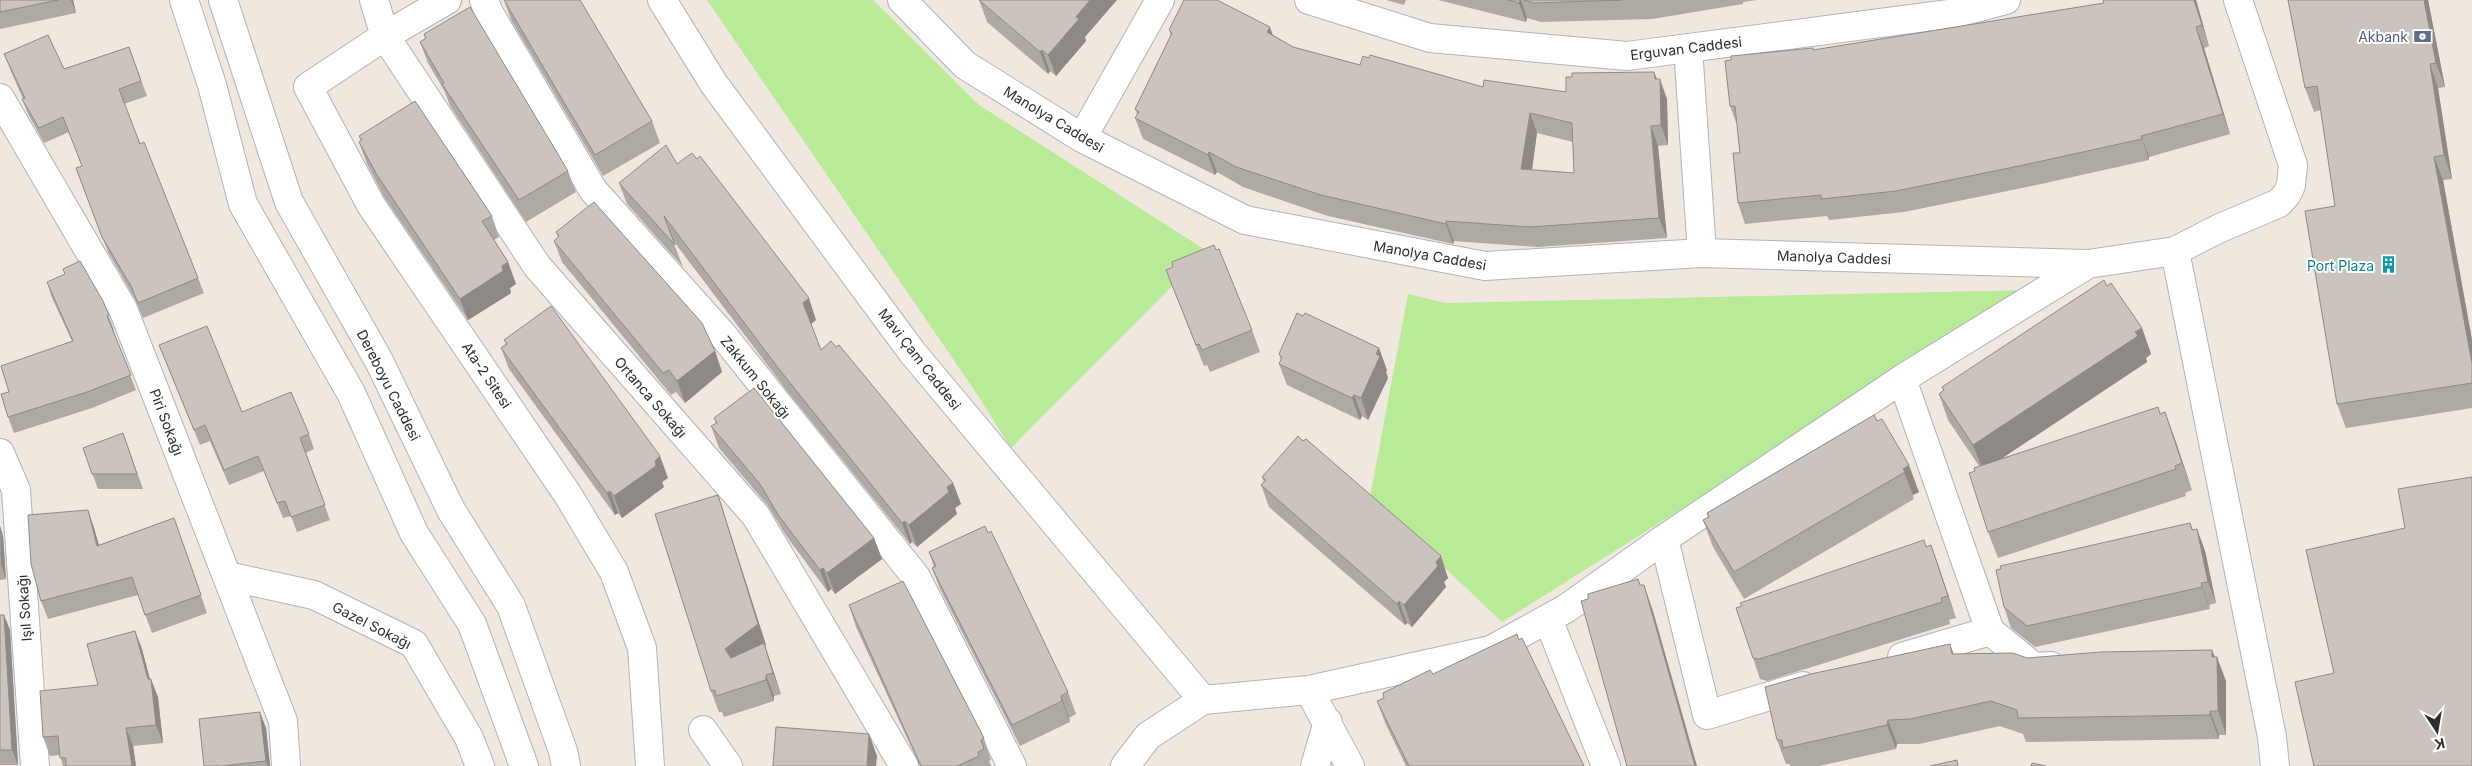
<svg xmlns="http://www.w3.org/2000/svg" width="2472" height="766" font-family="Inter,sans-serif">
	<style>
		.green { fill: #b9ea97 }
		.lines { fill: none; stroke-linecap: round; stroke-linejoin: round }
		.minor-casing { stroke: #afb3be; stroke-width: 30 }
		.secondary-casing { stroke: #afb3be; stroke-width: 30 }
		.minor { stroke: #fff; stroke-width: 28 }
		.secondary { stroke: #fff; stroke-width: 28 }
		.wall { fill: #afa9a3; fill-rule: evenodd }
		.shaded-wall { fill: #8e8985 }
		.building { fill: #cbc4be; stroke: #8e8985; fill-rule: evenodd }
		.labels { text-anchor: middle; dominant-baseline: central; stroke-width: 4; stroke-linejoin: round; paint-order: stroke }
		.service-label { font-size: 14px; fill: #4e5e75; stroke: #fff; text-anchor: end }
		.street-label { font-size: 14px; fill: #2d2d2d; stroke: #fff }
		.culture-label { font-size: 14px; fill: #0d838f; stroke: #fff; text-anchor: end }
	</style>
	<rect width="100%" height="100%" fill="#f0e7df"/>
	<path class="green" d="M 707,0 L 873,0 L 979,105 L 1207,251 L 1011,448 L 975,391 Z
		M 2029,290 L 1502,622 L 1370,497 L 1408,294 L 1446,303 Z"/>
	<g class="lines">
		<defs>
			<path id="minor" d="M 374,0 L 385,36 L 308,87 L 371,205 L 568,495 L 614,572 L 642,648 L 650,766
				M 447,0 L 385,36 L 537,266 L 756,516 L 904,766
				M 484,0 L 489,13 L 593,190 L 722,334 L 916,577 L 1012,766
				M 662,0 L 714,84 L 912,352 L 1203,700
				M 902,0 L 965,65 L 1082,138 L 1245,220 L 1485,266 L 1702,253 L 2088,264
				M 1309,0 L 1430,38 L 1627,56 L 1956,13 L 2006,0
				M 1688,48 L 1702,253
				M 0,98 L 123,309 L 283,721 L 286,766
				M 1082,138 L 1160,0
				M 2175,251 L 2272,737 L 2275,766
				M 1902,379 L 1990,631 L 1902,657
				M 0,453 L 16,490 L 35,766
				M 1664,539 L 1707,715 L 1803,686
				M 227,576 L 314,595 L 414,644 L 469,738 L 480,766
				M 1548,619 L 1606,766
				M 1990,631 L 2034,667 L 2051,666
				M 1309,690 L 1350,766
				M 703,730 L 728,766
				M 1125,766 L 1148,736 L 1203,700 L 1309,690 L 1491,650 L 1567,608 L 1664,539 L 1902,379 L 2088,264 L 2175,251 L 2218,229 L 2279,203 L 2287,194 L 2291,185 L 2293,165 L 2238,0
				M 1315,766 L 1328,722"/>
			<path id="secondary" d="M 184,0 L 212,85 L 243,204 L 351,393 L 414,533 L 472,624 L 524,766
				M 223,0 L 289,202 L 379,361 L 451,510 L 511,606 L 563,751 L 566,766"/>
		</defs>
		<use href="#minor" class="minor-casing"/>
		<use href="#secondary" class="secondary-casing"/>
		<use href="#minor" class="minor"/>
		<use href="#secondary" class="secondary"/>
	</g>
	<path class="wall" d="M 0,0 L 73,0 L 76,13 L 0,29 Z
		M 504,0 L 652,121 L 660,143 L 603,176 L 511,20 Z
		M 979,0 L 1085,37 L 1086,41 L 1056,76 L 1050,71 L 1048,74 L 987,22 Z
		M 1386,0 L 1406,0 L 1404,5 Z
		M 1438,0 L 1757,0 L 1743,2 L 1743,4 L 1652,19 L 1541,22 L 1527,18 L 1526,22 Z
		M 2103,0 L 2196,0 L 2209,46 L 2204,48 L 2230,134 L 2149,157 L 2149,160 L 2027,187 L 1904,212 L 1829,220 L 1827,216 L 1745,224 L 1738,203 L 1740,153 L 1737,125 L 1730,106 L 1813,48 L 1813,50 L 2104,3 Z
		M 2288,0 L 2428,0 L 2445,87 L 2438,88 L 2452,179 L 2443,180 L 2472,340 L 2472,408 L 2346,428 L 2337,404 L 2335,206 L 2321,110 L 2314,112 L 2305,88 Z
		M 1169,30 L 1273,35 L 1293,47 L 1360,65 L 1483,87 L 1566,92 L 1657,79 L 1667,99 L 1668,145 L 1658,146 L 1667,238 L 1538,247 L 1454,241 L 1453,244 L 1328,216 L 1243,187 L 1217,172 L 1215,175 L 1143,139 L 1135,118 L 1137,114 L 1135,109 L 1171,36 ZM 1537,133 L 1573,142 L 1574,173 L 1532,170 Z
		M 424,34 L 568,171 L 576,192 L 526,222 L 450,106 L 445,92 L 428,63 L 420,42 L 425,39 Z
		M 129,47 L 147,96 L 124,104 L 140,144 L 198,278 L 204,293 L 143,318 L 136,301 L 108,252 L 76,168 L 82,166 L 69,132 L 44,143 L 28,114 L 22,99 L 23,99 L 10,69 L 4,54 L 64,69 Z
		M 359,136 L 492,216 L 499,237 L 494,240 L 508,262 L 516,284 L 510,288 L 511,293 L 468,320 L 384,197 L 367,164 L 359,142 L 361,141 Z
		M 677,164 L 816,320 L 811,324 L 821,350 L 953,483 L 961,504 L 955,508 L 957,514 L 917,547 L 912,542 L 910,544 L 787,391 L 672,239 L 683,267 L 627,204 L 619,183 Z
		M 556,232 L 715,351 L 722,372 L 685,403 L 676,392 L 671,395 L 562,262 L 554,241 L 558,237 Z
		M 1166,270 L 1252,330 L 1260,352 L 1210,372 L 1207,365 L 1204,366 Z
		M 47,282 L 103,301 L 114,330 L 113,331 L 136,390 L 92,408 L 14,433 L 8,417 L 72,341 L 52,298 Z
		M 2107,286 L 2142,328 L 2151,354 L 2146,358 L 2147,362 L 2002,458 L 2165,412 L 2192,490 L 2185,493 L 2186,496 L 1998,558 L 1988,532 L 1975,471 L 1979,466 L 1948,420 L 1939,394 L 1943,391 L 1942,387 Z
		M 504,340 L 668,478 L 662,482 L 664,487 L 622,518 L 618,513 L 615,515 L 509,369 L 501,348 L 506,344 Z
		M 159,345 L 242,412 L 309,434 L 314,449 L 306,453 L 330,520 L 297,532 L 291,516 L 283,518 L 264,471 L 229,485 L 210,441 L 200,445 Z
		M 1279,354 L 1387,370 L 1386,372 L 1388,378 L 1368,420 L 1362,416 L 1360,420 L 1287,385 L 1279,364 L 1281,360 Z
		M 1874,415 L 1919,492 L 1913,495 L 1914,499 L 1744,599 L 1713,547 L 1703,520 L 1708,517 L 1707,513 Z
		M 714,418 L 874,538 L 882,559 L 835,594 L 831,589 L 828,592 L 787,537 L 768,506 L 719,448 L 711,426 L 716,423 Z
		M 123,433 L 143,489 L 98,489 L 83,448 Z
		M 1262,477 L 1448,578 L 1444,582 L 1446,587 L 1412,627 L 1407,623 L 1405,625 L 1269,507 L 1261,485 L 1264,482 Z
		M 718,495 L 725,517 L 766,645 L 765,646 L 781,694 L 774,696 L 774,701 L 724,717 L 722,712 L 719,712 L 711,691 Z
		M 88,510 L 94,528 L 99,545 L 174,518 L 207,613 L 152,633 L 138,595 L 48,619 L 41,601 Z
		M 2190,523 L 2193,530 L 2197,529 L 2205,551 L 2216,603 L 2209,605 L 2210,609 L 2035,647 L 2011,628 L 2004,607 Z
		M 0,526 L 3,536 L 6,579 L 0,580 Z
		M 1931,545 L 1956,618 L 1949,620 L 1950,624 L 1767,681 L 1760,679 L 1753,658 L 1926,547 Z
		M 929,552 L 1068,692 L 1076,714 L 1069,718 L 1070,722 L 1020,746 L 940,589 L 932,568 L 934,567 Z
		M 849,605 L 984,738 L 991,760 L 989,761 L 991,766 L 920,766 L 856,627 Z
		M 0,615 L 4,615 L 10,630 L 18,765 L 0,765 Z
		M 135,631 L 142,649 L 150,679 L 158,697 L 163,743 L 133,746 L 136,766 L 63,766 L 60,755 L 50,756 L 43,737 L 98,685 Z
		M 2212,650 L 2226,681 L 2226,735 L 2219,735 L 2219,739 L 2026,742 L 2023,734 L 2000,726 L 1919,744 L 1897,744 L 1896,749 L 1819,766 L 1790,766 L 1790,764 L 1786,764 L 1777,740 L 1954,654 L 2027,658 Z
		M 1433,674 L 1584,766 L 1406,766 L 1386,725 L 1377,701 Z
		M 266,728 L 270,766 L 204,766 Z"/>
	<path class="shaded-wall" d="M 71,0 L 73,0 L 76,13 Z
		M 1090,0 L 1117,0 L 1085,37 L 1086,41 L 1056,76 L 1048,55 L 1076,17 Z
		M 1520,0 L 1521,0 L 1527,18 L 1526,22 L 1519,3 Z
		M 2194,0 L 2196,0 L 2209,46 L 2202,25 Z
		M 2424,0 L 2428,0 L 2445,87 L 2436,63 Z
		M 1270,27 L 1277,47 L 1267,32 Z
		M 2196,27 L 2204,48 L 2230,134 L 2223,114 Z
		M 1042,50 L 1050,71 L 1048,74 L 1040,52 Z
		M 2430,64 L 2438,88 L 2452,179 L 2444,155 Z
		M 1654,72 L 1660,86 L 1660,79 L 1667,99 L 1668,145 L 1661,125 Z
		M 1530,113 L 1537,133 L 1529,190 L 1521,169 Z
		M 1651,126 L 1658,146 L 1667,238 L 1659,218 Z
		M 2141,136 L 2149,157 L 2149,160 Z
		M 1209,152 L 1217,172 L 1215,175 L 1208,155 Z
		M 2434,157 L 2443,180 L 2472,340 L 2472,363 Z
		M 1446,221 L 1454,241 L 1453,244 L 1446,224 Z
		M 508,262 L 516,284 L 510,288 L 511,293 L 468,320 L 460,299 L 502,266 Z
		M 809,298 L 816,320 L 811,324 L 803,303 Z
		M 2142,328 L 2151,354 L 2146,358 L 2147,362 L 1983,471 L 1973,445 Z
		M 1379,348 L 1387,370 L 1386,372 L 1388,378 L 1368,420 L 1361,398 Z
		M 715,351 L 722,372 L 685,403 L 677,381 Z
		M 1354,395 L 1362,416 L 1360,420 L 1352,398 Z
		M 2165,412 L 2175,439 L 2192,490 L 2182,463 Z
		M 660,456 L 668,478 L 662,482 L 664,487 L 622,518 L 614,496 Z
		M 1909,465 L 1919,492 L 1913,495 L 1903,469 Z
		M 953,483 L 961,504 L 955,508 L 957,514 L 917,547 L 909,525 L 947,487 Z
		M 610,491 L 618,513 L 615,515 L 607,493 Z
		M 718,495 L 725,517 L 766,645 L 765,646 L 781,694 L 773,673 L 733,670 L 725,649 Z
		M 88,510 L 94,528 L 104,564 L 97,546 Z
		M 905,521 L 912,542 L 910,544 L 902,523 Z
		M 0,526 L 3,536 L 6,579 L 1,564 Z
		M 2197,529 L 2205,551 L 2216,603 L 2208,582 Z
		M 874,538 L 882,559 L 835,594 L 827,573 Z
		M 1931,545 L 1939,567 L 1956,618 L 1948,596 Z
		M 1441,556 L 1448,578 L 1444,582 L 1446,587 L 1412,627 L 1404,605 L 1436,562 Z
		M 823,568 L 831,589 L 828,592 L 820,570 Z
		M 2201,583 L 2209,605 L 2210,609 L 2202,587 Z
		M 1644,585 L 1653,611 L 1697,766 L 1695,766 Z
		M 1399,601 L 1407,623 L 1405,625 L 1397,604 Z
		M 4,615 L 10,630 L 18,765 L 12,750 Z
		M 135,631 L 142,649 L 152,688 L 151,679 L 158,697 L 163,743 L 156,725 L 148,679 Z
		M 1950,644 L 1959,668 L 1952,654 Z
		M 2212,650 L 2217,664 L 2217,657 L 2226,681 L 2226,735 L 2218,711 L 2212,657 Z
		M 766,675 L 774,696 L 774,701 L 766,680 Z
		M 1061,696 L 1069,718 L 1070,722 L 1062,701 Z
		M 2210,711 L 2219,735 L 2219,739 L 2210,715 Z
		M 260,712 L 266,728 L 270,766 L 268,766 L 266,761 Z
		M 1888,720 L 1897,744 L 1896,749 L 1887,725 Z
		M 126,728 L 133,746 L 136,766 L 132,766 Z
		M 869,734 L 877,756 L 876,766 L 867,766 Z"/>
	<path class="building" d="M 0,0 L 58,0 L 0,12 Z
		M 504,0 L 580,0 L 652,121 L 595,155 Z
		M 979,0 L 1090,0 L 1076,17 L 1079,19 L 1048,55 L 1042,50 L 1040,52 Z
		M 1184,0 L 1217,0 L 1270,27 L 1267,32 L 1293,47 L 1360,65 L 1363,56 L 1369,58 L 1370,55 L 1483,87 L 1484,80 L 1566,92 L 1566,77 L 1572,77 L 1572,73 L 1654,72 L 1655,79 L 1660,79 L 1661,125 L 1651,126 L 1659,218 L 1530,227 L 1446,221 L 1446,224 L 1321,195 L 1236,167 L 1209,152 L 1208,155 L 1135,118 L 1139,112 L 1135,109 L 1172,33 L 1169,30 ZM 1530,113 L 1572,123 L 1574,173 L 1521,169 Z
		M 1508,0 L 1520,0 L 1519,3 Z
		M 1524,0 L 1622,0 L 1534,3 Z
		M 2103,0 L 2194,0 L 2202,25 L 2196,27 L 2223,114 L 2141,136 L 2142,139 L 2019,166 L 1896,191 L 1821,199 L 1821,195 L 1738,203 L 1733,153 L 1740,153 L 1735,106 L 1730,106 L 1725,61 L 1731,60 L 1731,56 L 1813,48 L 1813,50 L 2104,3 Z
		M 2288,0 L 2424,0 L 2436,63 L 2430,64 L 2444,155 L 2434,157 L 2472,363 L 2472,383 L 2337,404 L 2305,211 L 2335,206 L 2317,86 L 2305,88 Z
		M 470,7 L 568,171 L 519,200 L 442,84 L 444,83 L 420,42 L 426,38 L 424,34 Z
		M 48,35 L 64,69 L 129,47 L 141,81 L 119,89 L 140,144 L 144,142 L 198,278 L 138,303 L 131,286 L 102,237 L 76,168 L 82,166 L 63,117 L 39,128 L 22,99 L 25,98 L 4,54 Z
		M 415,101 L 492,216 L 482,221 L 508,262 L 502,266 L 503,271 L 460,299 L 377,175 L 359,142 L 362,140 L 359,136 Z
		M 666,145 L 677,164 L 692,153 L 697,159 L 700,156 L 809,298 L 803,303 L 821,350 L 831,341 L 836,347 L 839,345 L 953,483 L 947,487 L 949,492 L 909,525 L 905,521 L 902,523 L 779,369 L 664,216 L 675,245 L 619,183 Z
		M 594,202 L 702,323 L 715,351 L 677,381 L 669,370 L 663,373 L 554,241 L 559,236 L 556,232 Z
		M 1214,245 L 1216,250 L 1219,249 L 1252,330 L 1202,350 L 1199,344 L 1196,345 L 1166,270 L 1173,267 L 1172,262 Z
		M 80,261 L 103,301 L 109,315 L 107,316 L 131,375 L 87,392 L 8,417 L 1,394 L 9,392 L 1,366 L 73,341 L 47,282 L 65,274 L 63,269 Z
		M 2104,280 L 2107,286 L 2111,283 L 2142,328 L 2135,332 L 2138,336 L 1973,445 L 1939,394 L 1944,390 L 1942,387 Z
		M 551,306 L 660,456 L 655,461 L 656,466 L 614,496 L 610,491 L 607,493 L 501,348 L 507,344 L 504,340 Z
		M 1297,313 L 1303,316 L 1305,313 L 1379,348 L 1376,354 L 1380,356 L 1361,398 L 1354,395 L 1352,398 L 1279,364 L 1282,357 L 1279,354 Z
		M 207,326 L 242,412 L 291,392 L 309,434 L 300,438 L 325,505 L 291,517 L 285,501 L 277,503 L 258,456 L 224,470 L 205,425 L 194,430 L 159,345 Z
		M 754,388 L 874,538 L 827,573 L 823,568 L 820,570 L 779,516 L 760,484 L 711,426 L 717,423 L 714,418 Z
		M 2158,407 L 2160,414 L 2165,412 L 2182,463 L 2175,466 L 2176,469 L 1988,532 L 1969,473 L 1975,471 L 1974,468 Z
		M 1874,415 L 1877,421 L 1882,419 L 1909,465 L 1903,469 L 1905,472 L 1734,572 L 1703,520 L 1709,517 L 1707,513 Z
		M 123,433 L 137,474 L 92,474 L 83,448 Z
		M 1298,436 L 1303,441 L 1306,439 L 1441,556 L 1436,562 L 1438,566 L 1404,605 L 1399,601 L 1397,604 L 1261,485 L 1266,480 L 1262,477 Z
		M 2472,477 L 2472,766 L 2314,766 L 2295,682 L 2334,673 L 2306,550 L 2405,528 L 2398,489 Z
		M 718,495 L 758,624 L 725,649 L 731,658 L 764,643 L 773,673 L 766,675 L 766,680 L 716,696 L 715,690 L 711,691 L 655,514 Z
		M 88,510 L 97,546 L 174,518 L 201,595 L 145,615 L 132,577 L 41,601 L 31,564 L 28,515 Z
		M 2190,523 L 2192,530 L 2197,529 L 2208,582 L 2201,583 L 2202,587 L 2027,626 L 2004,607 L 1996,570 L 2001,569 L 2000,566 Z
		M 985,526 L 988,533 L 991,531 L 1068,692 L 1061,696 L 1062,701 L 1012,725 L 932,568 L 936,566 L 929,552 Z
		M 1924,540 L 1926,547 L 1931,545 L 1948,596 L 1941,598 L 1942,602 L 1759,659 L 1753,658 L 1736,608 L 1742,606 L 1740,603 Z
		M 1638,579 L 1640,585 L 1644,585 L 1695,766 L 1627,766 L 1581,601 L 1588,599 L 1588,594 Z
		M 903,581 L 984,738 L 981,740 L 984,749 L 978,752 L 979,756 L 957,766 L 921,766 L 849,605 Z
		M 0,615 L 4,615 L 12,750 L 0,750 Z
		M 135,631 L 148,679 L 151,679 L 156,725 L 126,728 L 132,766 L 66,766 L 66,758 L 60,758 L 58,736 L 43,737 L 40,691 L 98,685 L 87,644 Z
		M 1517,634 L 1519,640 L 1522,638 L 1584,766 L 1409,766 L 1377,701 L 1384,698 L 1383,693 L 1430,670 L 1433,674 Z
		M 1950,644 L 1952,654 L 2013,653 L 2027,658 L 2101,652 L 2212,650 L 2212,657 L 2217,657 L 2218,711 L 2210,711 L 2210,715 L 2018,718 L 2017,710 L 1991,701 L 1910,719 L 1888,720 L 1887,725 L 1783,748 L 1782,740 L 1777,740 L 1765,687 L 1811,674 Z
		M 260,712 L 266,761 L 221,766 L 204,766 L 199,719 Z
		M 776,727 L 869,734 L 867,766 L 773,766 Z
		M 1957,760 L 1958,766 L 1930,766 Z
		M 2032,763 L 2046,766 L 2031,766 Z"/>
	<defs>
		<symbol id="bank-bare" viewBox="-9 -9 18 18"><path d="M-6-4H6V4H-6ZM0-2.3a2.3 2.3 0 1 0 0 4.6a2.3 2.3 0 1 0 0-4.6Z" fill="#5c6f8a" stroke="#fff" stroke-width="2.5" paint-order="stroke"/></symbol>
		<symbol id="building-bare" viewBox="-9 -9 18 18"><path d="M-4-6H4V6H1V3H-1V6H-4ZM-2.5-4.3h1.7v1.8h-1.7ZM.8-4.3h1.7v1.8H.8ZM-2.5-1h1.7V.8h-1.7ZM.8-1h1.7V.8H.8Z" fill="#0f9aa8" stroke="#fff" stroke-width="2.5" paint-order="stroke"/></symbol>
	</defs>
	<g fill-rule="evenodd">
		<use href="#bank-bare" x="2410" y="24" width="25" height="25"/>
		<use href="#building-bare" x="2376" y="252" width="25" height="25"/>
	</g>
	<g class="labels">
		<g class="service-label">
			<text x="2408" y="36">Akbank</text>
		</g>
		<g class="street-label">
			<text transform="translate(1686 48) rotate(-7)">Erguvan Caddesi</text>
			<text transform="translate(1054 119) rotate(31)">Manolya Caddesi</text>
			<text transform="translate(1430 255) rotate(10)">Manolya Caddesi</text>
			<text transform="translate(1834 257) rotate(2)">Manolya Caddesi</text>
			<text transform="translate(920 359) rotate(52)">Mavi Çam Caddesi</text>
			<text transform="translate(487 375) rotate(56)">Ata-2 Sitesi</text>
			<text transform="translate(756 377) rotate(51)">Zakkum Sokağı</text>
			<text transform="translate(389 385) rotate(63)">Dereboyu Caddesi</text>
			<text transform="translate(651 397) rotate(49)">Ortanca Sokağı</text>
			<text transform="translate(167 422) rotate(69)">Piri Sokağı</text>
			<text transform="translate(24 608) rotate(-94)">Işıl Sokağı</text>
			<text transform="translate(372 625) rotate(27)">Gazel Sokağı</text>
		</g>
		<g class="culture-label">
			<text x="2374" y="265">Port Plaza</text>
		</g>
	</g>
	<g transform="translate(2437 731) rotate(168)" stroke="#ffffff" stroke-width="4" paint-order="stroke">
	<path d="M0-4L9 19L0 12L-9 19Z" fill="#2d2d2d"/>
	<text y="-8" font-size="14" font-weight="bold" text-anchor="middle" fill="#2d2d2d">K</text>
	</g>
</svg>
